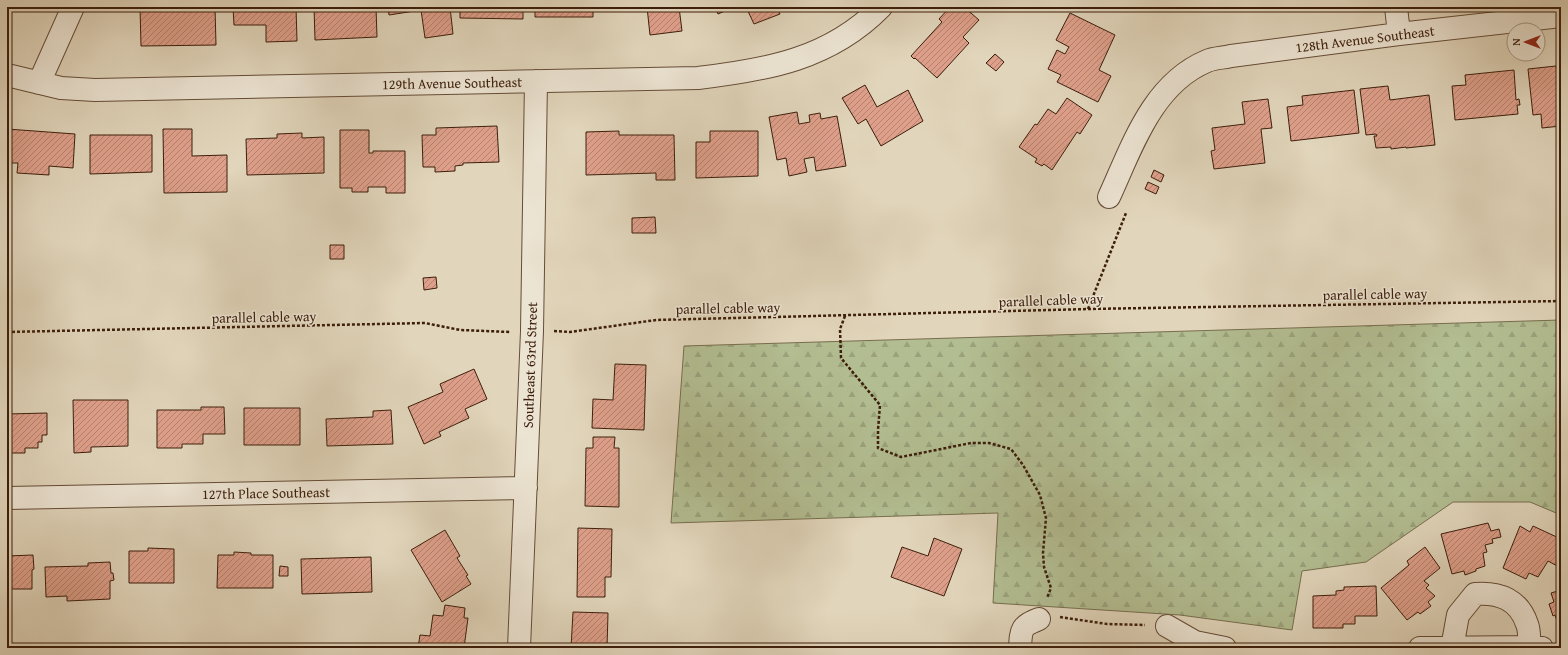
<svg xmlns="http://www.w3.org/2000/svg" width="1568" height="655" font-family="'Gentium Book Plus',serif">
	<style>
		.forest { fill: url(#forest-firs); stroke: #776e4e }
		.building { fill: url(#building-hatch); stroke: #3c1e0b }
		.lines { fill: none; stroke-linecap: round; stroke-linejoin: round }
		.minor-casing { stroke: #654c37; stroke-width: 24 }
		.path { stroke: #3c1e0b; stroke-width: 2.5; stroke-dasharray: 3 2; stroke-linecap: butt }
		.minor { stroke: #ece4d3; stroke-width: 22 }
		.labels { text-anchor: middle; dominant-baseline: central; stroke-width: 3; stroke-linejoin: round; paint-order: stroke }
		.street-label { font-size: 14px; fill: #3c1e0b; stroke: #ece4d3 }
	</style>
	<defs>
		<pattern id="forest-firs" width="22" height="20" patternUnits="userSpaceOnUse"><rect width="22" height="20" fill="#b2bd91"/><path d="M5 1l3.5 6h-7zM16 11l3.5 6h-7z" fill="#9aa27c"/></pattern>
		<pattern id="building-hatch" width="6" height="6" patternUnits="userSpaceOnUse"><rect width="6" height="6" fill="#dfa08b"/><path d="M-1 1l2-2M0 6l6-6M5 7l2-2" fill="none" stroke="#b68270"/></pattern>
	</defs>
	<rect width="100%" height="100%" fill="#e1d5bb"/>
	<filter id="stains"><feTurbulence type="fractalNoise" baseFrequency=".005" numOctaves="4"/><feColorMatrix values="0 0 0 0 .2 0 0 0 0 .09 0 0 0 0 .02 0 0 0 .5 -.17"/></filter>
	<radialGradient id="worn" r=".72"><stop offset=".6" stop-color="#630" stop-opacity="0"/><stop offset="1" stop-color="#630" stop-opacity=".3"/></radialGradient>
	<path class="forest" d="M 1561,320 L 1561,515 L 1530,502 L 1453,502 L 1366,562 L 1302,571 L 1292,630 L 1180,615 L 993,603 L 998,513 L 671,523 L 684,346 Z"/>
	<path class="building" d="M 140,7 L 215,7 L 216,45 L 141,46 Z
		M 233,7 L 296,7 L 297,41 L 266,42 L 266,25 L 234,25 Z
		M 314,7 L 376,7 L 377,37 L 315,40 Z
		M 388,7 L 450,7 L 453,34 L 425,38 L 421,10 L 389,15 Z
		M 460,7 L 523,7 L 523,19 L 460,18 Z
		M 535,7 L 593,7 L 593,17 L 535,17 Z
		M 647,7 L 679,7 L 682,31 L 650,35 Z
		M 715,7 L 734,7 L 718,14 Z
		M 746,7 L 777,7 L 780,14 L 754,24 Z
		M 950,7 L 964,7 L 979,20 L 963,37 L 969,43 L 937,78 L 915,58 L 914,59 L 911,56 L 942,22 L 939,19 Z
		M 1070,13 L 1115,35 L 1099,70 L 1111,76 L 1098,102 L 1057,82 L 1061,75 L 1048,69 L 1057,50 L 1065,54 L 1069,47 L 1056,40 Z
		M 995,54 L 1004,62 L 996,71 L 986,63 Z
		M 1556,66 L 1558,81 L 1561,80 L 1561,126 L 1542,128 L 1541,114 L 1533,115 L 1528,69 Z
		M 1514,70 L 1516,100 L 1519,99 L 1520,105 L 1517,105 L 1518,114 L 1455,120 L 1452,86 L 1466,85 L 1465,75 Z
		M 865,85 L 877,107 L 908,90 L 923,121 L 881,146 L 866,119 L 858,124 L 842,98 Z
		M 1388,86 L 1390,100 L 1429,95 L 1435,145 L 1406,148 L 1406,147 L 1391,149 L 1391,147 L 1376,148 L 1374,136 L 1377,136 L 1376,134 L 1366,135 L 1360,89 Z
		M 1354,90 L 1359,133 L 1291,141 L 1287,107 L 1303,105 L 1302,96 Z
		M 1067,98 L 1092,115 L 1080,134 L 1077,132 L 1052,170 L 1044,164 L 1042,166 L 1035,162 L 1037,159 L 1019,147 L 1035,124 L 1037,125 L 1048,109 L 1056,114 Z
		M 1268,99 L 1272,128 L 1261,129 L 1265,163 L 1214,169 L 1211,151 L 1215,150 L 1212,128 L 1245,124 L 1242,102 Z
		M 797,112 L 799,124 L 810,122 L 809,115 L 820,113 L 821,119 L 837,116 L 846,166 L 816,171 L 814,157 L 804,159 L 807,172 L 789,176 L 786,158 L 777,160 L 769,117 Z
		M 497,126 L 499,162 L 463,163 L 463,165 L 455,166 L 455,171 L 435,172 L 435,167 L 423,167 L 422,135 L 436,135 L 436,128 Z
		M 7,129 L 75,134 L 73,168 L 49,166 L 49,175 L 17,173 L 18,163 L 7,163 Z
		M 163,129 L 192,129 L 192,156 L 227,155 L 227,192 L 164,193 Z
		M 340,130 L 369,130 L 369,153 L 373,153 L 373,151 L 405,151 L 405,193 L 386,193 L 386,187 L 368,187 L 368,192 L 352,192 L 352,188 L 340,188 Z
		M 619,131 L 619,135 L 674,135 L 675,180 L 656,180 L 656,173 L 586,175 L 586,132 Z
		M 710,131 L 758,131 L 758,176 L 696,178 L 696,142 L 710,142 Z
		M 302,133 L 302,138 L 324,137 L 324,173 L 247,175 L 246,139 L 277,138 L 277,134 Z
		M 90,135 L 152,135 L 152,172 L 90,174 Z
		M 1154,170 L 1164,175 L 1161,182 L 1151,177 Z
		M 1148,182 L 1159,187 L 1156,194 L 1145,189 Z
		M 655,217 L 656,233 L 632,233 L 632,218 Z
		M 330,245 L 344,245 L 344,259 L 330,259 Z
		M 436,277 L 437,288 L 424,290 L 423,278 Z
		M 615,364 L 646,365 L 644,430 L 592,428 L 593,399 L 613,400 Z
		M 474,369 L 487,399 L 465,409 L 469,418 L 439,432 L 441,436 L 424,444 L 408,407 L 443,392 L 440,384 Z
		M 73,400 L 128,400 L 128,446 L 91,447 L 91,452 L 74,453 Z
		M 201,407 L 224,407 L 225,434 L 203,434 L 203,444 L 182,444 L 182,448 L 157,448 L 157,410 L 201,410 Z
		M 244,408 L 300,408 L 300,445 L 244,445 Z
		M 391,410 L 393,444 L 327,446 L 326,419 L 373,417 L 373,411 Z
		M 47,413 L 47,435 L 42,435 L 42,442 L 38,442 L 38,448 L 25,448 L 25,453 L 7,453 L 7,414 Z
		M 593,437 L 615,437 L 614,448 L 619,448 L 619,507 L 585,506 L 586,448 L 593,448 Z
		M 1488,523 L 1491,531 L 1499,529 L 1501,537 L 1492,539 L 1493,543 L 1485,545 L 1487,552 L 1483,553 L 1485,566 L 1476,569 L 1476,571 L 1465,575 L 1464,571 L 1452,574 L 1441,534 Z
		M 1520,526 L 1530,532 L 1533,526 L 1561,539 L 1561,568 L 1548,561 L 1538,577 L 1529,573 L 1526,579 L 1503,568 Z
		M 578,528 L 612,529 L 611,577 L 605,577 L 605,597 L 577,597 Z
		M 445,530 L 460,556 L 457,558 L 468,575 L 466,576 L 471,584 L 442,602 L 411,550 Z
		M 934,538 L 962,549 L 944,596 L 891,577 L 902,547 L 928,556 Z
		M 1425,547 L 1440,568 L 1424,581 L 1429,585 L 1426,588 L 1435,596 L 1428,602 L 1431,606 L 1420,614 L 1418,612 L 1407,620 L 1381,588 L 1409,565 L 1407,561 Z
		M 148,548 L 174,549 L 174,583 L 129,583 L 129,551 L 148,551 Z
		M 234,552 L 251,553 L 251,555 L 273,555 L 273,588 L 217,588 L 218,555 L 234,555 Z
		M 33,555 L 34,569 L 32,570 L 32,589 L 7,589 L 7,556 Z
		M 371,557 L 372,592 L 302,594 L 301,559 Z
		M 110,562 L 111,573 L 113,573 L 114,580 L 110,581 L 110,599 L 67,601 L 67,596 L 46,597 L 45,567 L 88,566 L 88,563 Z
		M 280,566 L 288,567 L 288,576 L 279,576 Z
		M 1376,586 L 1377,616 L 1355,616 L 1355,624 L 1343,624 L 1343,628 L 1313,628 L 1313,596 L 1336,595 L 1336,591 L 1344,590 L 1344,587 Z
		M 1561,590 L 1561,629 L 1560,630 L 1555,615 L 1553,616 L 1549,604 L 1554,602 L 1551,593 Z
		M 445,605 L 465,608 L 464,618 L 468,618 L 464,648 L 418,648 L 420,635 L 430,636 L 433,615 L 443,616 Z
		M 573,612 L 608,613 L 607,648 L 571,648 Z"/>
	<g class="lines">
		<defs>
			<path id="minor" d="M 1396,7 L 1399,34
				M 7,75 L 61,88 L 95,90 L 698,78 C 767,70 830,59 881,7
				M 39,83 L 73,7
				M 1109,197 C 1132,147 1152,84 1207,61 C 1214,58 1223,58 1231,56 L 1399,34 L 1561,16
				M 7,498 L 526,488
				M 1167,626 L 1195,642 L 1225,648
				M 519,648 L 532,331 L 536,81
				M 1020,648 C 1021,629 1021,626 1039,619
				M 1420,648 L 1529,647 L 1542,648
				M 1452,648 L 1458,615 L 1475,594 C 1500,592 1519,600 1527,624 C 1530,631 1529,640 1529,647"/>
		</defs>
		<use href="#minor" class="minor-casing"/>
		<path class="path" d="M 1088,309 L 1126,213
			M 845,316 L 840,329 L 841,358 L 880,405 L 878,430 L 878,448 L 901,457 L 971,443 L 989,443 L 1011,449 L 1023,465 L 1040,495 L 1046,518 L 1043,553 L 1044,567 L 1051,588 L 1047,598
			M 554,331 L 570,332 L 656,320 L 1088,309 L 1561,301
			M 7,332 L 425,323 L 460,330 L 510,332
			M 1060,617 L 1107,624 L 1145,625"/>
		<use href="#minor" class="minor"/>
	</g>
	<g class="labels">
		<g class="street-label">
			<text transform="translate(1365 39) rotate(-7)">128th Avenue Southeast</text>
			<text transform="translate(452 83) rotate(-1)">129th Avenue Southeast</text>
			<text transform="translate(1375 294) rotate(-1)">parallel cable way</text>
			<text transform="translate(1051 300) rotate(-2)">parallel cable way</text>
			<text transform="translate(728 308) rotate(-1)">parallel cable way</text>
			<text transform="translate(264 317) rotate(-1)">parallel cable way</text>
			<text transform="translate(530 365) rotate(-88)">Southeast 63rd Street</text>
			<text transform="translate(266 493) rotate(-1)">127th Place Southeast</text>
		</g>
	</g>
	<rect width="1568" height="655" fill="none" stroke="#e1d5bb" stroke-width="24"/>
	<rect x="8" y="8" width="1552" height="639" fill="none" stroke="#3c1e0b" stroke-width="2"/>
	<rect x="12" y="12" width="1544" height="631" fill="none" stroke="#3c1e0b"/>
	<g transform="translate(1526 42) rotate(270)"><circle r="19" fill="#ece4d3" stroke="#a69583"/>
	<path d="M0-3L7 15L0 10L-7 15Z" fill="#8f2418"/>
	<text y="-6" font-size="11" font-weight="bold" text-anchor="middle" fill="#3c1e0b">N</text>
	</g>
	<rect width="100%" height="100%" filter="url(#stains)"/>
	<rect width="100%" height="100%" fill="url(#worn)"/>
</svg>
